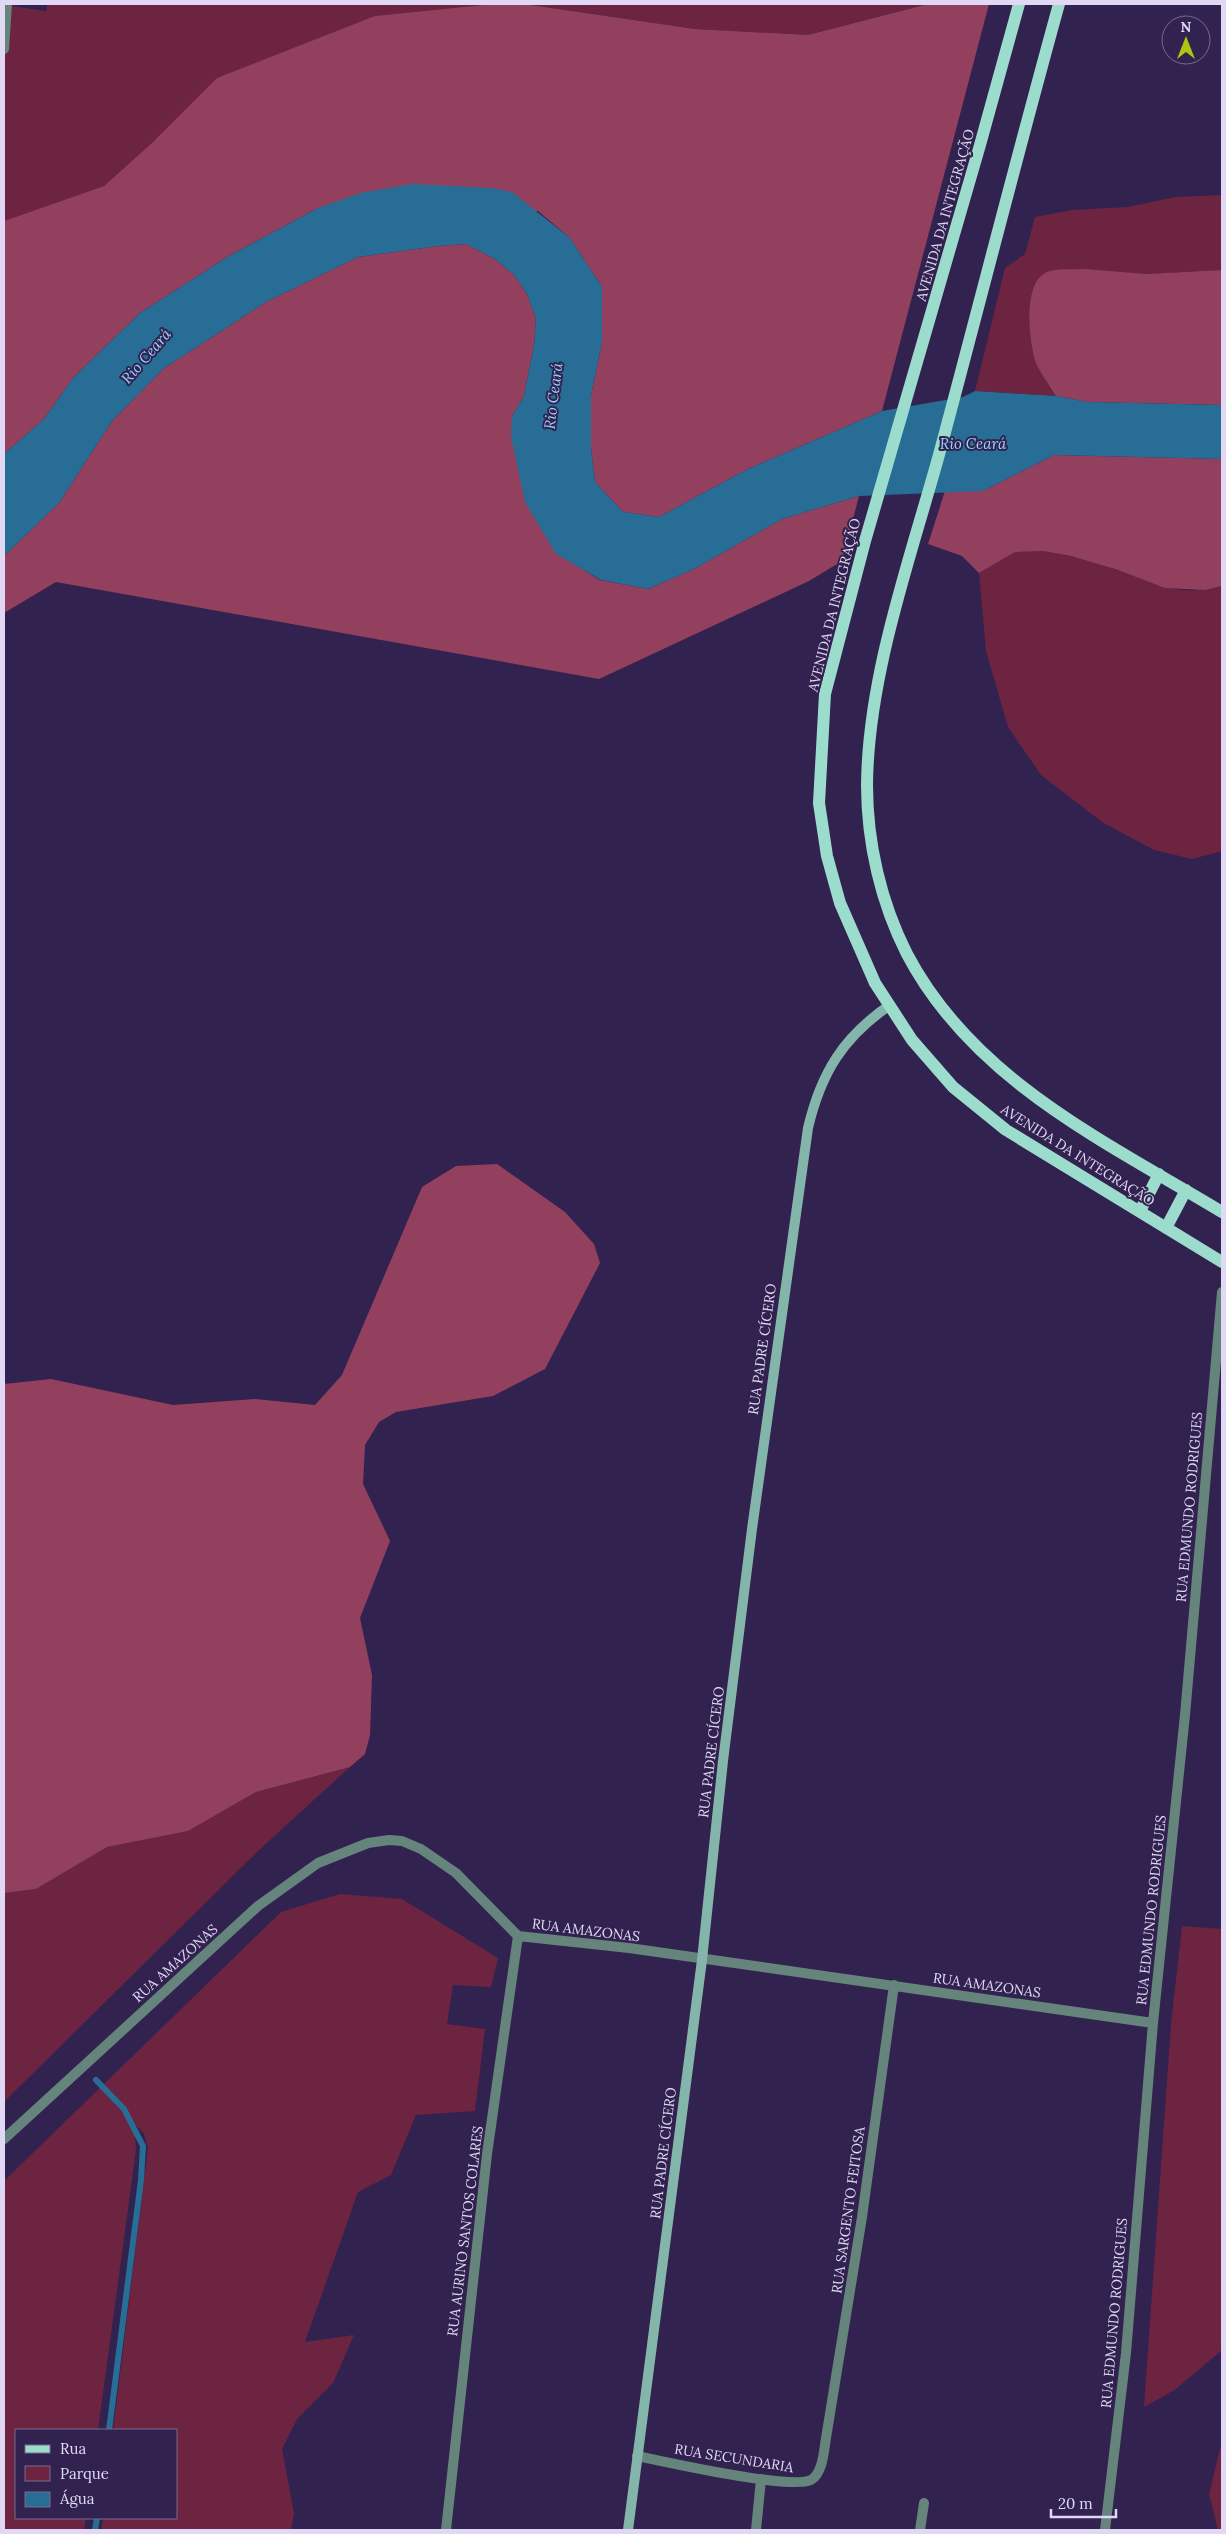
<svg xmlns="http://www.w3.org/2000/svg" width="1226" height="2534" font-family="Lora,serif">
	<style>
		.green { fill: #6c2441 }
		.forest { fill: #93405f }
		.water { fill: #286d95 }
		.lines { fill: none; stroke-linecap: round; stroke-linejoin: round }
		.stream { stroke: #286d95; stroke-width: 6 }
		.street { stroke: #65847c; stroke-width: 10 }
		.secondary { stroke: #84b5aa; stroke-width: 10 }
		.primary { stroke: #9bdccd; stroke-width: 12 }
		.labels { text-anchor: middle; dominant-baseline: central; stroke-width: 4; stroke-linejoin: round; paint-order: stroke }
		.street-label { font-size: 14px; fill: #e0d8f5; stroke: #32224f }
		.water-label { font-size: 15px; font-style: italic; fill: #95d4ff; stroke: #32224f }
	</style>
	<rect width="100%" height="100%" fill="#32224f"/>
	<path class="green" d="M 47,4 L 493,4 L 375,16 L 153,142 L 104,186 L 4,221 L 4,223 L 4,5 L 46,11 Z
		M 524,4 L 928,4 L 808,35 L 695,29 Z
		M 1222,195 L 1222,270 L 1147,274 L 1086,269 L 1037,364 L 1056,396 L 975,391 L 1005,268 L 1025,254 L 1035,217 L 1072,210 L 1128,207 L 1175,197 Z
		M 1043,551 C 1068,555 1091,561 1114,569 C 1155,583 1178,598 1222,586 L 1222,851 L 1192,859 L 1154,850 L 1102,822 L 1041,775 L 1008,727 L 986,651 L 979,573 L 1015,552 Z
		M 350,1767 L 259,1850 L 4,2102 L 4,1893 L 36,1889 L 107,1847 L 188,1831 L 256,1792 Z
		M 340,1894 L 402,1899 L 498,1958 L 491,1987 L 453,1985 L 447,2024 L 485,2029 L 475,2111 L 416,2115 L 391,2175 L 358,2192 L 305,2342 L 354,2335 L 333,2383 L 297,2419 L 282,2449 L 294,2513 L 291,2530 L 101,2530 L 103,2518 L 176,2518 L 176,2430 L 113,2430 L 148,2148 L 144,2134 L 124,2111 L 135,2134 L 136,2150 L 98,2430 L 16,2430 L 16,2518 L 86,2518 L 84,2530 L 4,2530 L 4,2181 L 281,1912 Z
		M 1182,1926 L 1222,1929 L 1222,2350 L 1176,2389 L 1144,2407 L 1171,2024 Z
		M 1222,2441 L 1222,2530 L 1218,2530 L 1209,2494 Z"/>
	<path class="forest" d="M 493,4 L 524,4 L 695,29 L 808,35 L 928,4 L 989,4 L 882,411 L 748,469 L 659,517 L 623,512 L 595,482 L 591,449 L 591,395 L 602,342 L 602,287 L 570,238 L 538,211 L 318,208 L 229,256 L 140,313 L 73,378 L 44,419 L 4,454 L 4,221 L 104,186 L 153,142 L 217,78 L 375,16 Z
		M 466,244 L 495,259 L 515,276 L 527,294 L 536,319 L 534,345 L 524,396 L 512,416 L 556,553 L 600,580 L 648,589 L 694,569 L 782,519 L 859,496 L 842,561 L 809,581 L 599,679 L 56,582 L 4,613 L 4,556 L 59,503 L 112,421 L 163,369 L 266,302 L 358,257 L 438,246 Z
		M 1086,269 L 1147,274 L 1222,270 L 1222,405 L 1088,402 L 1056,396 C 1050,386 1041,374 1036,363 C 1029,343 1022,282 1047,272 C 1058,268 1075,270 1086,269 Z
		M 1054,455 L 1222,459 L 1222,586 L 1205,590 L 1165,588 L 1115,569 L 1071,556 L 1043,551 L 1015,552 L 979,573 L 962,556 L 928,544 L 945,491 L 983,491 Z
		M 497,1164 L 565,1212 L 594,1244 L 600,1263 L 545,1369 L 493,1396 L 396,1412 L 379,1422 L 365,1445 L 363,1484 L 390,1541 L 360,1618 L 372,1675 L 370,1735 L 365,1754 L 350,1767 L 256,1792 L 188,1831 L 107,1847 L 36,1889 L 4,1893 L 4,1384 L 51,1379 L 173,1405 L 255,1399 L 315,1405 L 342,1375 L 422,1187 L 456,1166 Z"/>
	<path class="water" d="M 412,184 L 491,188 L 512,192 L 570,238 L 602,287 L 602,342 L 591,395 L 591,449 L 595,482 L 623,512 L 659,517 L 748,469 L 882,411 L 963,397 L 975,391 L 1056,396 L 1088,402 L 1222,405 L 1222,459 L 1054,455 L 983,491 L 859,496 L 782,519 L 694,569 L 648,589 L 601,580 L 556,554 L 525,502 L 511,436 L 512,416 L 524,396 L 534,345 L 536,319 L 527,294 L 515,276 L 495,259 L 466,244 L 438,246 L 358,257 L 266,302 L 163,369 L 112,421 L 59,503 L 4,556 L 4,454 L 44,419 L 73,378 L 140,313 L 229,256 L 318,208 L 361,193 Z"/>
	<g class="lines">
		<path class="stream" d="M 96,2080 L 124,2109 L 143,2146 L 141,2180 L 109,2430
			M 95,2530 L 97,2518"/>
		<path class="street" d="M 4,49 L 7,4
			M 4,2139 L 258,1906 L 318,1863 L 368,1843 L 389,1840 L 402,1841 L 421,1849 L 456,1873 L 518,1936 L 629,1948 L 1153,2023
			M 637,2456 C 666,2462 790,2490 811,2480 C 823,2473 824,2450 826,2438 L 862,2217 L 894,1985
			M 446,2530 L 487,2154 L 518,1936
			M 756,2530 L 761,2479
			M 920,2530 L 924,2503
			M 1105,2530 L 1126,2353 L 1153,2023 L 1185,1715 L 1222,1292"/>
		<path class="secondary" d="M 628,2530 L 702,1960 L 723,1761 L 752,1529 L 808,1128 C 821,1073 843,1037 890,1005"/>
		<path class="primary" d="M 1019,4 L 980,145 L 865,541 L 825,694 L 819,803 L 827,856 L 840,903 L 875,983 L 912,1040 L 953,1087 L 1006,1130 L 1222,1262
			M 1059,4 C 1018,152 980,302 940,451 C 911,557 868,674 867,785 C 867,843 881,903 907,954 C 973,1080 1106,1142 1222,1212
			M 1140,1211 L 1159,1174
			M 1166,1228 L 1186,1190"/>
	</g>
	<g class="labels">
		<g class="street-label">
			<text transform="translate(945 215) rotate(-74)">AVENIDA DA INTEGRAÇÃO</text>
			<text transform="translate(834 605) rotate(-76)">AVENIDA DA INTEGRAÇÃO</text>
			<text transform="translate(1078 1155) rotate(32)">AVENIDA DA INTEGRAÇÃO</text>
			<text transform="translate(762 1349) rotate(-82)">RUA PADRE CÍCERO</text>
			<text transform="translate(1189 1507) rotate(-85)">RUA EDMUNDO RODRIGUES</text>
			<text transform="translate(711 1752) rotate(-83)">RUA PADRE CÍCERO</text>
			<text transform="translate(1151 1910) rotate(-84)">RUA EDMUNDO RODRIGUES</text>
			<text transform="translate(586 1930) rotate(7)">RUA AMAZONAS</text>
			<text transform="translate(175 1963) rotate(-42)">RUA AMAZONAS</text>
			<text transform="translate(987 1985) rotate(8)">RUA AMAZONAS</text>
			<text transform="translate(663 2153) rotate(-83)">RUA PADRE CÍCERO</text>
			<text transform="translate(848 2210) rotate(-82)">RUA SARGENTO FEITOSA</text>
			<text transform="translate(465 2231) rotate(-83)">RUA AURINO SANTOS COLARES</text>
			<text transform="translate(1114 2313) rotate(-85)">RUA EDMUNDO RODRIGUES</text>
			<text transform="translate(734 2458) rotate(9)">RUA SECUNDARIA</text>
		</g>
		<g class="water-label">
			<text transform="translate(146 356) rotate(-49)">Rio Ceará</text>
			<text transform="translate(553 396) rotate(-83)">Rio Ceará</text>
			<text x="973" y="443">Rio Ceará</text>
		</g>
	</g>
	<rect width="1226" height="2534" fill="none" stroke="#e0d8f5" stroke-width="10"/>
	<rect x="15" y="2429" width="162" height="90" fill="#32224f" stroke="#786b91"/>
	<rect x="25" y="2445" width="25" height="8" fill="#9bdccd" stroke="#786b91"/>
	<text x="60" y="2454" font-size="15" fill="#e0d8f5">Rua</text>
	<rect x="25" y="2466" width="25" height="15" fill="#6c2441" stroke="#786b91"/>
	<text x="60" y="2479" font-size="15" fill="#e0d8f5">Parque</text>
	<rect x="25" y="2492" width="25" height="15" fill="#286d95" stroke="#786b91"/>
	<text x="60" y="2504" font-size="15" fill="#e0d8f5">Água</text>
	<g transform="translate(1186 40)"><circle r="24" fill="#32224f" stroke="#786b91"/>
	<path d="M0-4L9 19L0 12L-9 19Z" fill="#adc60e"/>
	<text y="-8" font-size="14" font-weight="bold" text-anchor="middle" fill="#e0d8f5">N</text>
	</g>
	<path d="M1051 2509v8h65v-8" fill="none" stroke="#e0d8f5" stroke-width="2.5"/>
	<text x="1058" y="2509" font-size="15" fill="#e0d8f5" stroke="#32224f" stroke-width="4" paint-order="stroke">20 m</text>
</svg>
